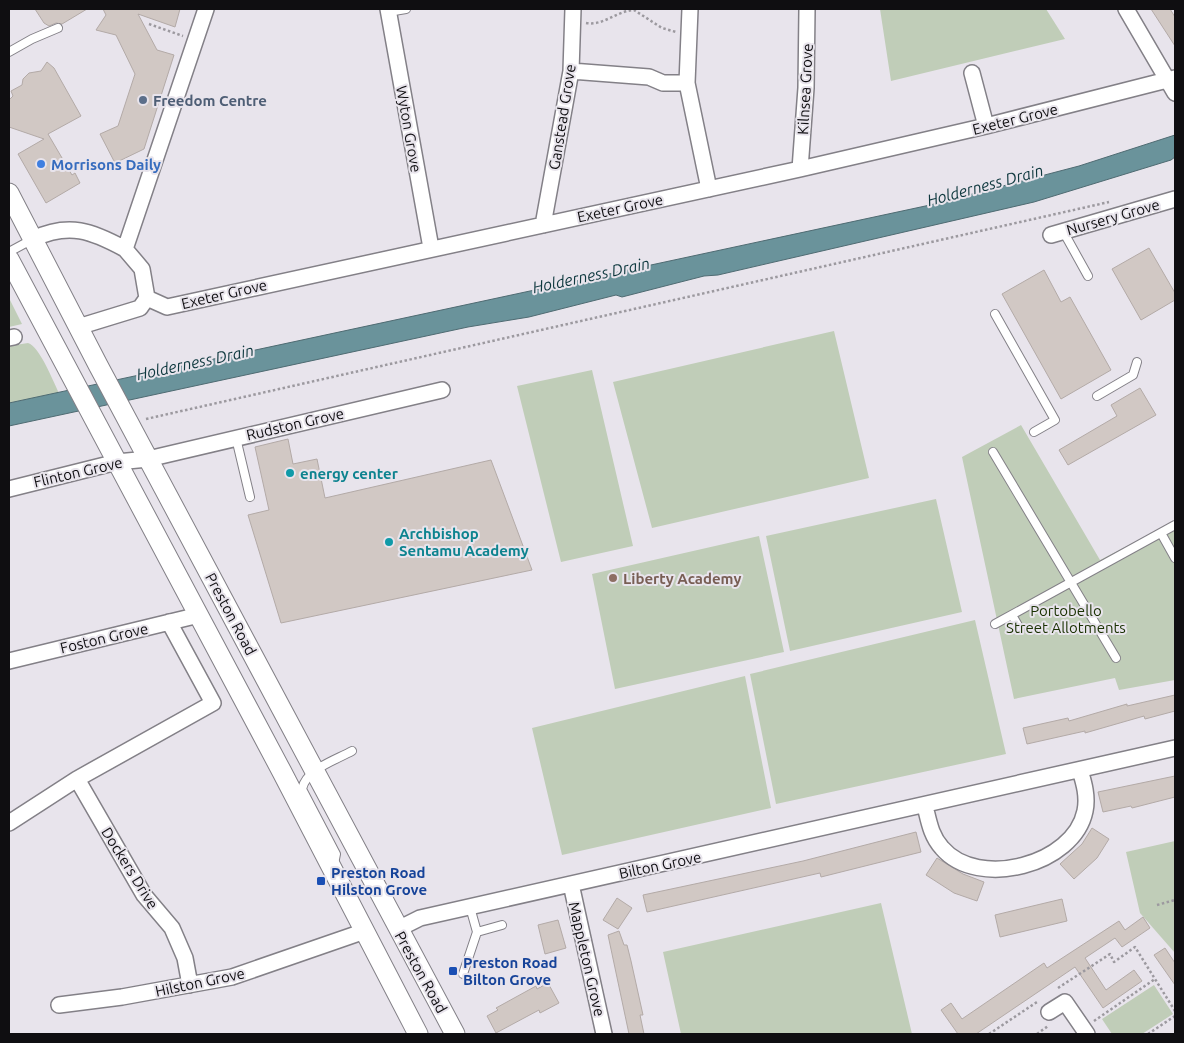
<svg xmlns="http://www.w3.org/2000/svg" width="1184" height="1043" font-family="Ubuntu,sans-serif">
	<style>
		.green { fill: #c0cdb8 }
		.water { fill: #6a939b; stroke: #4f6b72 }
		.building { fill: #d1c8c4; stroke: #b3aaa7 }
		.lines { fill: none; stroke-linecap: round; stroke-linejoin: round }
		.service-casing { stroke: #838087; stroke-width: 10 }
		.minor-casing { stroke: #838087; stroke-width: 18 }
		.tertiary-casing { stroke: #838087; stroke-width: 21 }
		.path { stroke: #9c999f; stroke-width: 2.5; stroke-dasharray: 2.5 2.5; stroke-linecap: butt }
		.service { stroke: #fff; stroke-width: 8 }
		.minor { stroke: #fff; stroke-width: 15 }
		.tertiary { stroke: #fff; stroke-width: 19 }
		.service-dot { fill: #5c6f8a; stroke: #e8e4ec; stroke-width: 2 }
		.shop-dot { fill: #3f7fe0; stroke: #e8e4ec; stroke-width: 2 }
		.culture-dot { fill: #0f9aa8; stroke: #e8e4ec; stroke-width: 2 }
		.education-dot { fill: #8d6e63; stroke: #e8e4ec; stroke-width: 2 }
		.transit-dot { fill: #1a4fb4; stroke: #e8e4ec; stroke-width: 2 }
		.labels { text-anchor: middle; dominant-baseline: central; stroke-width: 4; stroke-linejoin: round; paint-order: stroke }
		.street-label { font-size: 15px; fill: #0f0e11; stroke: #e8e4ec }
		.service-label { font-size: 15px; font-weight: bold; fill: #4e5e75; stroke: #e8e4ec; text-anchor: start }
		.shop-label { font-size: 15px; font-weight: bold; fill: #366cbe; stroke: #e8e4ec; text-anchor: start }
		.culture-label { font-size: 15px; font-weight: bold; fill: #0d838f; stroke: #e8e4ec; text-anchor: start }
		.education-label { font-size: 15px; font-weight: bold; fill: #785e54; stroke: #e8e4ec; text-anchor: start }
		.park-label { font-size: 15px; fill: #1a3102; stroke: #e8e4ec }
		.transit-label { font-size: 15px; font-weight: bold; fill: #164399; stroke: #e8e4ec; text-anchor: start }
		.water-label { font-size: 16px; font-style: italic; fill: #0e383e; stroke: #e8e4ec }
	</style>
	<rect width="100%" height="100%" fill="#e8e4ec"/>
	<path class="green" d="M 880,9 L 1046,9 L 1065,39 L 891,81 Z
		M 9,298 L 22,324 L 9,327 Z
		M 834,331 L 869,478 L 652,528 L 613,382 Z
		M 28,343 C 40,347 53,381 59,393 L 9,403 L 9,346 Z
		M 592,370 L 633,546 L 561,562 L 517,386 Z
		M 1021,425 L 1100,560 L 1175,521 L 1175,680 L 1119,690 L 1115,678 L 1014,699 L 962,457 Z
		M 936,499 L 962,612 L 790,651 L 766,536 Z
		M 759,536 L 784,652 L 615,689 L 592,574 Z
		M 975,620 L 1006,754 L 776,804 L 750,674 Z
		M 745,676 L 771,808 L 562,855 L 532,728 Z
		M 1175,841 L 1175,953 L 1140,913 L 1126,852 Z
		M 881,903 L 912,1034 L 681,1034 L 663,952 Z
		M 1154,985 L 1173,1014 L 1142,1034 L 1112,1034 L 1102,1019 Z"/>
	<path class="water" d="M 1175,135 L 1175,157 L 1171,160 L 1034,202 L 718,275 L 704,276 L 622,297 L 616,295 L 529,317 L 468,327 L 9,426 L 9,403 L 930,205 L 1079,166 Z"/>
	<path class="building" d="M 35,9 L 87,9 L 62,24 L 56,23 L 49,26 L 44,23 Z
		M 103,9 L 180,9 L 175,27 L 138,14 L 157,50 L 174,55 L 144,149 L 115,163 L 100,134 L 118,126 L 135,74 L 116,35 L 96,30 L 106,15 Z
		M 1151,9 L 1170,9 L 1175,17 L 1175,46 Z
		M 47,62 L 54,68 L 81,116 L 48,134 L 72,175 L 75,173 L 80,183 L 46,203 L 18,154 L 44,139 L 9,127 L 9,100 L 13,96 L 11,91 L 22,85 L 23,79 L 29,73 L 41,71 Z
		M 1149,248 L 1175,293 L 1175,300 L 1141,320 L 1112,269 Z
		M 1044,270 L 1061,302 L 1070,297 L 1111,370 L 1061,399 L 1002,294 Z
		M 1140,388 L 1156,415 L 1068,465 L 1059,450 L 1117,416 L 1111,405 Z
		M 288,439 L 293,464 L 317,459 L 325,498 L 491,460 L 532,570 L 281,623 L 248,515 L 269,510 L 255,447 Z
		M 1175,695 L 1175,711 L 1145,719 L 1144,716 L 1085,733 L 1085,731 L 1027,744 L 1023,728 L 1068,718 L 1069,721 L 1127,704 L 1127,706 Z
		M 1175,776 L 1175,797 L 1132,808 L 1131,806 L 1103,812 L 1098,792 Z
		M 1092,828 L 1109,839 L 1097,858 L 1074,879 L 1060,864 L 1082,844 Z
		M 916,832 L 921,852 L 821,877 L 820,873 L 647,912 L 643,895 L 803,861 Z
		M 937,858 L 963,874 L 984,882 L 977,901 L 954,893 L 926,875 Z
		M 617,898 L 632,908 L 618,929 L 603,920 Z
		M 1062,899 L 1067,921 L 1000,937 L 995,915 Z
		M 1143,917 L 1150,928 L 1122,947 L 1115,938 L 1085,958 L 1106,990 L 1134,970 L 1142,981 L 1103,1008 L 1075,967 L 976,1034 L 958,1034 L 941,1010 L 951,1003 L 962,1019 L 1044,963 L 1047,968 L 1119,921 L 1125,930 Z
		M 558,920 L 566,948 L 545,954 L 538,925 Z
		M 619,931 L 624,945 L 627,945 L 631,961 L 643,1015 L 640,1015 L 644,1034 L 629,1034 L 608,935 Z
		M 1165,948 L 1175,963 L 1175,985 L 1154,955 Z
		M 548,983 L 559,1003 L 540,1013 L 539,1010 L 496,1033 L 487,1016 L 498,1010 L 496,1008 L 536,986 L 537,989 Z"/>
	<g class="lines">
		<defs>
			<path id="service" d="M 388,12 L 406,9
				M 9,52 L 32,39 L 58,28
				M 1063,231 L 1088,276
				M 9,252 L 33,239
				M 995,314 L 1055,420 L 1034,432
				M 1097,396 L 1133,375 L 1137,362
				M 236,438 L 250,497
				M 993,452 L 1116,658
				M 1161,533 L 1175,558
				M 1012,615 L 1020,629
				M 995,624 L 1175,525
				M 334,864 L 336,854 L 302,789 C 306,769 336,760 352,751
				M 477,932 L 502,925
				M 463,974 L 477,932 L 470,907"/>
			<path id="minor" d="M 388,9 L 431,248
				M 690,9 L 687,83 L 709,189
				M 1126,9 L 1175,93
				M 571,71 L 649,77 L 663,83 L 687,83
				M 972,73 L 986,126
				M 800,169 L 806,88 L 807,9
				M 543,225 L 571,71 L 573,9
				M 1051,235 L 1175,199
				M 33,239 C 69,222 92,231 125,249
				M 147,298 L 142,269 L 125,249 L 206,9
				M 78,327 L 140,308 L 147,298 L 167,307 L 800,169 L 986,126 L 1175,78
				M 9,338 L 14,337
				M 9,489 L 117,462 L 148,459 L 442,390
				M 9,661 L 199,615
				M 77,779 L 144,895 L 172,928 L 185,958 L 190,985
				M 925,806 C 929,822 931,836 942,848 C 978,890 1074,865 1085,811 C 1088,797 1084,783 1080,770
				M 9,823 L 77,779 L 213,703 L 169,622
				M 571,884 L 604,1034
				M 398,929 L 420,918 L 1175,748
				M 59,1005 L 122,997 L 232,977 L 365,931
				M 1049,1012 L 1065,1002 L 1087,1034"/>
			<path id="tertiary" d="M 9,193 L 98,365 L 455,1034
				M 9,259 L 282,772 L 418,1034"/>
		</defs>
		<use href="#service" class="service-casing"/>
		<use href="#minor" class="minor-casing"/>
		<use href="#tertiary" class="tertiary-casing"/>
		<path class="path" d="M 586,23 C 604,26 616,11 634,10 L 662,28 L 676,32
			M 149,24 L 183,36
			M 146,419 L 1109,202
			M 1157,905 L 1175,900
			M 1058,988 L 1110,954 L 1114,962 L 1135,947 L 1175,1011
			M 1094,1021 L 1155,979
			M 989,1034 L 1037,1002
			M 1037,1034 L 1048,1026
			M 1148,1034 L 1175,1016"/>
		<use href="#service" class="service"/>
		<use href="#minor" class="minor"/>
		<use href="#tertiary" class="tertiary"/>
	</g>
	<circle class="service-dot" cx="143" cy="100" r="5"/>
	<circle class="shop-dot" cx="41" cy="164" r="5"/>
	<g class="culture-dot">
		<circle cx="290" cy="473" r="5"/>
		<circle cx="389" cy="542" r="5"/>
	</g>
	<circle class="education-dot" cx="613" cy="578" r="5"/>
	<g class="transit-dot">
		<rect x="316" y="876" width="10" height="10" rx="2.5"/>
		<rect x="448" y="966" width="10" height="10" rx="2.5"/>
	</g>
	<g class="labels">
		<g class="street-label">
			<text transform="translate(805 89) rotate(-87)">Kilnsea Grove</text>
			<text transform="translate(562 117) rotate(-81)">Ganstead Grove</text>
			<text transform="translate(1015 119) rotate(-14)">Exeter Grove</text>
			<text transform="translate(409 129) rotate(80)">Wyton Grove</text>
			<text transform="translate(620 208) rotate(-12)">Exeter Grove</text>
			<text transform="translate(1113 217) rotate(-16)">Nursery Grove</text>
			<text transform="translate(224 294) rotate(-13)">Exeter Grove</text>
			<text transform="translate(295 424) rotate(-13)">Rudston Grove</text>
			<text transform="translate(78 472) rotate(-13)">Flinton Grove</text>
			<text transform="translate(231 614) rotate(62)">Preston Road</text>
			<text transform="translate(104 638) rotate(-13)">Foston Grove</text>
			<text transform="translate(660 865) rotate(-12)">Bilton Grove</text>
			<text transform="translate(130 868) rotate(58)">Dockers Drive</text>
			<text transform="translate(587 959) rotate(77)">Mappleton Grove</text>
			<text transform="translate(421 972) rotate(61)">Preston Road</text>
			<text transform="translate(200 982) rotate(-12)">Hilston Grove</text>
		</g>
		<g class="service-label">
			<text x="153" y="100">Freedom Centre</text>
		</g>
		<g class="shop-label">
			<text x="51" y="164">Morrisons Daily</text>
		</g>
		<g class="culture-label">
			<text x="300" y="473">energy center</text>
			<text x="399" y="533">Archbishop<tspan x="399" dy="17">Sentamu Academy</tspan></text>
		</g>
		<g class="education-label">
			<text x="623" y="578">Liberty Academy</text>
		</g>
		<g class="park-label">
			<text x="1066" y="610">Portobello<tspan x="1066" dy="17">Street Allotments</tspan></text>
		</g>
		<g class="transit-label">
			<text x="331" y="872">Preston Road<tspan x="331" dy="17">Hilston Grove</tspan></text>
			<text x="463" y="962">Preston Road<tspan x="463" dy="17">Bilton Grove</tspan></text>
		</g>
		<g class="water-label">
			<text transform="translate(985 185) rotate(-15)">Holderness Drain</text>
			<text transform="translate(591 275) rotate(-12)">Holderness Drain</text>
			<text transform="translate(195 362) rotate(-12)">Holderness Drain</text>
		</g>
	</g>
	<rect width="1184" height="1043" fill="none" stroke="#0f0e11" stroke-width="20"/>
</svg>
